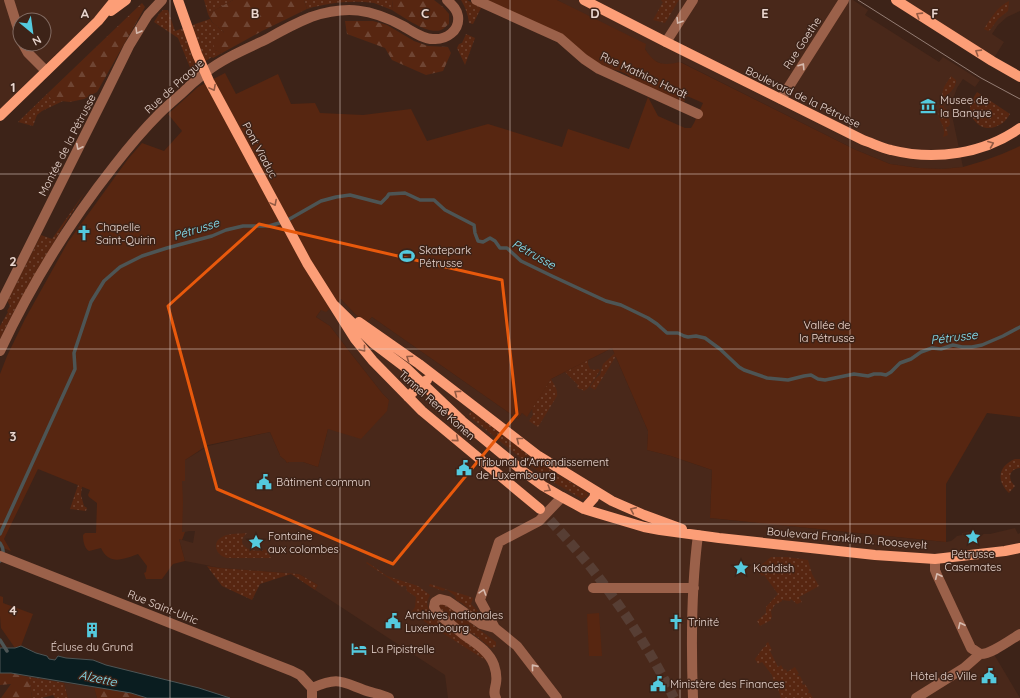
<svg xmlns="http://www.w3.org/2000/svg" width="1020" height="698" font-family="Quicksand,sans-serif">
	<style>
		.built { fill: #49281a; fill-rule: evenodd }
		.grass { fill: url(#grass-dots) }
		.forest { fill: url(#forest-firs) }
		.park { fill: #572611 }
		.water { fill: #0a1d20; stroke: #4d5555 }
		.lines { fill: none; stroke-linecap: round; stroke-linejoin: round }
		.stream { stroke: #4d5555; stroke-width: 3.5 }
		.major-tunnel { stroke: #573e34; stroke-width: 10; stroke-dasharray: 10 5; stroke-linecap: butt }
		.minor { stroke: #9b614a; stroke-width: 10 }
		.major { stroke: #fc9e77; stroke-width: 10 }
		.tram { stroke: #947d74; stroke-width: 1 }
		.oneway { stroke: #935a43 }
		.oneway2 { stroke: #d6baae }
		.marked { fill: none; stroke: #e8590c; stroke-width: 3; stroke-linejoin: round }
		.grid { fill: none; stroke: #ead7d0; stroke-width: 1; stroke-opacity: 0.55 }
		.labels { text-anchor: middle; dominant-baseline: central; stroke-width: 3; stroke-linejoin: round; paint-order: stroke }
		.street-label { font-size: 11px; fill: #ead7d0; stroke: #3d2318 }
		.poi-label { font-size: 11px; fill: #ead7d0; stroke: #3d2318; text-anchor: start }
		.park-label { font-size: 11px; fill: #f7ded4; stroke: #3d2318 }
		.water-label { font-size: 12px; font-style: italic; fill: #89e8f9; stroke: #3d2318 }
		.grid-label { font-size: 13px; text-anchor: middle; font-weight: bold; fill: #ead7d0; stroke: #3d2318; stroke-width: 3; stroke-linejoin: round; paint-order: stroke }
	</style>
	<defs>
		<pattern id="grass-dots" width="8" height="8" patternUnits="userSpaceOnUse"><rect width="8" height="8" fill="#572611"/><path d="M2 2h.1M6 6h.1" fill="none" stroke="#6f4533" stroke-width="1.8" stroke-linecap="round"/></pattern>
		<pattern id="forest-firs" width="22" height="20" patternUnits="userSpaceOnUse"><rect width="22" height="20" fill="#572611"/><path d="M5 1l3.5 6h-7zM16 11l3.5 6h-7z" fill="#6f4533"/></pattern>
	</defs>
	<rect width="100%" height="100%" fill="#3d2318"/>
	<path class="built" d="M 0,0 L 115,0 L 0,116 ZM 20,20 L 44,20 L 44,44 L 20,44 Z
		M 557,0 L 853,0 L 868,10 L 865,15 L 939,62 L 943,57 L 980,80 L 975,87 L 963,79 L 957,88 L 953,99 L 951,109 L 953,120 L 963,167 L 942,169 L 919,168 L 890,164 L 856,150 L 681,62 L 669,65 L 662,64 L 655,61 L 649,56 L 645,49 Z
		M 896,0 L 1020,0 L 1020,11 L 1007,17 L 998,25 L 992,34 L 1004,42 L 992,61 Z
		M 341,299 L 355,314 L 366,323 L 372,317 L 518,419 L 522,413 L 527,416 L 551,379 L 612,348 L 648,431 L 648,434 L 647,450 L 671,456 L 712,470 L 710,518 L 946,542 L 951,541 L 955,538 L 957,536 L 962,535 L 962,533 L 969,532 L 970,534 L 990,534 L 1015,528 L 1018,534 L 1020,533 L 1020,643 L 1016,637 L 992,651 L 1020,698 L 448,698 L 445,675 L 315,590 L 318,585 L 299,574 L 221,568 L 185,561 L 179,539 L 193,543 L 195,531 L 189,531 L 185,532 L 182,532 L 182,481 L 185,481 L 185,460 L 208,446 L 270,432 L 280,455 L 280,456 L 285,460 L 287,463 L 289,462 L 303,462 L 318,467 L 328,429 L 389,400 L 382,393 L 349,351 L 330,326 L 316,317 L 321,310 L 334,305 Z
		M 64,683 L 94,687 L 97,698 L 68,698 Z"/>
	<path class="grass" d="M 204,0 L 233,0 L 208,14 Z
		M 304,0 L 393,0 L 392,10 C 386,8 380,5 374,3 C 351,0 328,3 307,9 Z
		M 461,0 L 467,0 L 481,8 L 473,24 L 469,23 C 468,14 465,7 461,0 Z
		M 662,0 L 679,0 L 665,23 L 653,20 L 663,2 L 661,1 Z
		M 1009,1 L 1008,11 L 998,19 L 990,30 L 988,31 L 984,29 C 991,18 997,7 1009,1 Z
		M 163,10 L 168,10 L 175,31 L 210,19 L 212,22 L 224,32 L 215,50 L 222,53 L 213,58 L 212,57 L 191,70 L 178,38 L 154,22 L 159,14 Z
		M 466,34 L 475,38 L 465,65 L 457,48 L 459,44 L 462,43 Z
		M 951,76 L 956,80 C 956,89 949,93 944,98 L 941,98 L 944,87 Z
		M 977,92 L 1010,114 C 1007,119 1003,124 997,126 C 984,133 969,121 970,106 C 971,101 974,97 977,92 Z
		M 48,93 C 52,102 54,100 63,101 L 42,111 L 37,115 L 33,126 L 18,122 Z
		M 940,104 L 944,106 L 944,108 L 948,110 L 950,124 L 948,127 L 946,127 L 948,135 L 943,137 C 946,130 942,124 939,118 C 938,114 939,108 940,104 Z
		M 85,192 L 61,230 L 12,315 L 0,339 L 0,326 L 8,312 L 7,311 L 10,306 L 8,302 L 8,300 L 41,235 L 52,239 Z
		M 615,353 L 616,356 L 595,390 L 590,387 L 596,378 L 600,375 L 603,364 Z
		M 588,360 L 588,364 L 590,369 L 595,370 L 598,369 L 600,370 C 599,372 589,388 587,389 C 586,390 585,390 584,391 L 581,389 L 579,389 L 577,387 L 578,385 L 565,372 Z
		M 551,379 C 554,385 558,389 557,396 L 538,427 L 529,421 L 533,415 L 532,408 Z
		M 470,412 L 473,412 L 506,436 L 537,462 L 587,492 L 588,496 L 582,499 L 555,483 L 532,467 L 469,416 Z
		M 1015,459 L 1020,459 L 1020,468 C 1009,469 1007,479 1015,486 L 1009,493 C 996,481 998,466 1015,459 Z
		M 78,485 L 82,486 L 81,495 L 84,506 L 87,508 L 86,511 L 70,509 Z
		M 247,533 C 232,546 255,555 266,549 L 271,558 L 227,558 C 215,555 211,541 224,536 C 231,533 240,534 247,533 Z
		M 771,557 L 787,557 L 808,560 L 812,574 L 819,586 L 799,597 L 802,602 L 797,604 L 791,599 L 790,601 L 782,600 L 782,601 L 777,604 L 776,603 L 771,611 L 772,618 L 771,618 L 771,620 L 760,626 L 757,621 L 766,613 L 766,607 L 778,594 L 764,575 L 762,576 L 756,569 Z
		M 367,562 L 387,576 L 418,586 L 430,595 C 427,601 426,604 429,609 L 478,650 L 487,660 L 482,658 L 411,613 L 415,607 L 416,597 L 407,591 L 406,586 L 403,586 L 402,587 L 366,563 Z
		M 207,566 L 221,568 L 299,574 L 318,585 L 315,590 L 291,574 L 260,584 L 252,600 L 222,586 Z
		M 430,584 L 471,597 L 473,598 L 471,604 L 482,615 L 485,620 L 483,621 L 462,603 L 456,600 L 455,596 L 446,589 L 443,591 L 429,586 Z
		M 438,604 L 445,604 L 496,642 L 496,646 L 495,647 L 491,648 L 475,635 L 461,628 L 439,610 Z
		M 768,642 L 772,650 L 770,651 L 778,667 L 781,665 L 784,670 L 786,669 L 787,672 L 795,667 L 799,674 L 797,675 L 798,676 L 800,676 L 803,682 L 802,683 L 803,685 L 805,684 L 809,691 L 808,692 L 808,693 L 810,693 L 813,698 L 781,698 L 777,686 L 775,685 L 772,675 L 762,662 L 758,664 L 755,659 L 763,648 L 766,646 L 766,644 Z
		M 29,677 L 64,683 L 68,698 L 55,698 L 53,695 L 42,698 L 32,698 Z"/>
	<path class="forest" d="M 233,0 L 304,0 L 307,9 L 262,31 L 222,53 L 215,50 L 213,43 L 224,32 L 212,22 L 208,14 Z
		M 393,0 L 434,0 L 443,7 L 449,14 L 449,24 C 447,25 444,29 441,30 C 428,35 403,17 392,10 Z
		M 142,3 L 145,7 L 97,92 L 84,99 L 70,102 L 52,100 L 51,99 L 48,93 Z
		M 345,21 L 373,21 L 387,25 L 414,41 L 428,46 L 448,47 L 451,53 L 443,71 L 426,75 L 392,60 L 385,48 L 347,34 Z
		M 0,673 L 11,673 L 29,677 L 32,698 L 1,698 L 11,684 L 0,685 Z
		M 94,687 L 131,693 L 145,698 L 97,698 Z"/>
	<path class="park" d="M 487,0 L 557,0 L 646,44 L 645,49 C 655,65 663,66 680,62 L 856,150 L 890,164 L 919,168 L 942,169 L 963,167 L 983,161 L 1002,154 L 1020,146 L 1020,417 L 987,413 L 946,484 L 946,542 L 710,518 L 712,470 L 671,456 L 647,450 L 648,434 L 648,431 L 612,348 L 551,379 L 527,417 L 522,413 L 518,419 L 372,317 L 366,323 L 355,314 L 341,299 L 326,312 L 321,310 L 316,317 L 330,326 L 349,351 L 382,393 L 389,400 L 387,411 L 361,439 L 328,429 L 318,467 L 303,462 L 289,462 L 287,463 L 285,460 L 280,456 L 280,455 L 270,432 L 208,445 L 185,460 L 185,481 L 182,481 L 183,502 L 182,532 L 185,532 L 182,540 L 179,539 L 185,561 L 173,564 L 162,579 L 146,579 L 144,573 L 146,572 L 147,566 L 138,554 C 124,559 109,566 101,548 L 89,551 C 84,548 83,540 83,535 L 85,533 L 96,533 L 97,503 L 89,497 L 88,495 L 90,490 L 38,469 L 4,539 L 11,551 L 0,547 L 0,374 L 7,356 L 25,319 L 68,242 L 128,159 L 142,143 L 164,151 L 182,131 L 168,114 L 198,87 L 225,73 L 236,94 L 278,74 L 291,104 L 315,103 L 320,113 L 363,115 L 411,109 L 427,141 L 488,124 L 562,147 L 568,129 L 629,149 L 648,97 L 658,116 L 685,128 L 691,128 L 694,123 L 703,103 L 687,96 L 684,102 L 634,81 C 626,72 621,71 609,69 Z
		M 0,596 L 3,597 L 3,603 L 33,614 L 21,646 L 15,648 L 1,628 L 0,616 Z
		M 599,613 L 602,656 L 589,656 L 587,614 Z"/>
	<path class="water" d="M 21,646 L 36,653 L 47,656 L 49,659 L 55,660 L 58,656 L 66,658 L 93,660 L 106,665 L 199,688 L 230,698 L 147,698 L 131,693 L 11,673 L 0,673 L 0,648 L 15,648 Z"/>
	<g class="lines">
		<path class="stream" d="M 0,534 L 75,369 L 74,353 L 91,302 L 104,281 L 120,267 L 142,256 L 167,248 L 212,236 L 226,230 L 243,226 L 269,226 L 286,221 L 321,201 L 336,197 L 350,195 L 381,203 L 387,197 L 389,194 L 405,193 L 420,200 L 434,200 L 445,210 L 474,225 L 475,233 L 478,241 L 483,242 L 490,238 L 495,241 L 500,248 L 507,248 L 521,261 L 552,276 L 580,289 L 606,301 L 621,305 L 648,318 L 657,324 L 667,333 L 678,333 L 684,336 L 688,337 L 696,336 L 705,338 L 720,349 L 739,367 L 744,370 L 767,378 L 788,380 L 804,376 L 811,375 L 818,379 L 825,380 L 854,374 L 868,376 L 874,374 L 881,374 L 886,375 L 891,372 L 900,363 L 911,359 L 921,352 L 932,348 L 941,349 L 953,345 L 962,347 L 972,347 L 982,345 L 1003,336 L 1020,327
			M 0,543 C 5,550 3,554 0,561
			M 0,640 L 7,651"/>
		<path class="major-tunnel" d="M 540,509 C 559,530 578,551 596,574 C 626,613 652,654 674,698"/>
		<path class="minor" d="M 9,0 L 20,35
			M 476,0 L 560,38 L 584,59 L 599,69 L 698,114
			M 666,42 L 693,0
			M 23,44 L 28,53 L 46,71
			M 781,99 L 844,0
			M 0,305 L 105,95 L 129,46 L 148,15 L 162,0
			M 0,351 C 31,285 69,223 114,166 C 128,148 143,130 159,114 C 166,107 174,100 181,94 C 189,86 197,79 206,72 C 224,58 246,49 267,39 C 281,31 296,23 311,17 C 347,5 371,9 403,26 C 412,31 423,39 433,39 C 446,40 460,31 458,16 C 457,9 452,5 447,0
			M 0,556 L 292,671 L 300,675 L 312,688
			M 935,559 L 935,570 L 937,575 L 971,648 L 980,654
			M 593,588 L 694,588
			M 495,628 L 481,624 L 448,601 L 440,599 L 435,602 L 434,607 L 437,613 C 446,620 455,628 464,635 C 475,643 489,651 494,665 C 496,671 497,677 496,683 C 495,689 493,693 496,698
			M 312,688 C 338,677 340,681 364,690 C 372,693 381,694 389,698
			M 312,698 L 312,688
			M 557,698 L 517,646 L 495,628 L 480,600 L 499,542 L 539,521 L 562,497
			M 693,698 C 691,644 691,589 698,535
			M 916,698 L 964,668 L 980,654 C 990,655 1010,640 1020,634"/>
		<path class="major" d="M 178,0 L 197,54 L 209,81 L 307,263 L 355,339 L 373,361 L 422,411 L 540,509
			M 584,0 L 666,42 L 863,140 C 872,143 882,148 891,150 C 935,161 983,154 1020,128
			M 896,0 L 992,61 L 1020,77
			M 111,11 L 126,0
			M 0,116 L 98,21 L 115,0
			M 334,305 L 373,343 L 406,368 L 462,421 L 524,472 L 543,486 L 562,497 L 584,509 L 597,513 L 644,527 L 660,530 L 719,538 L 875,555 L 935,559 L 1005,551 L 1020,548
			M 359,322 L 419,364 L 537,455 L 612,501 L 644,515 L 682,529
			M 408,397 L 422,383 L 427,380
			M 584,509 L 594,498 L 596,491"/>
		<path class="tram" d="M 858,0 L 981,78 L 1020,99"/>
	</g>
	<defs><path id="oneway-chevron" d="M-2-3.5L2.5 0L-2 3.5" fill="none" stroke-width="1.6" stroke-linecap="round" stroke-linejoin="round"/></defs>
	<g class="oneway">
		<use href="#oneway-chevron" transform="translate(919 15) rotate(-148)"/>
		<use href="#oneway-chevron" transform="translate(978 52) rotate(-148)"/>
		<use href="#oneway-chevron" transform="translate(213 88) rotate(62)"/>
		<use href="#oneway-chevron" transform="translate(991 144) rotate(-22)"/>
		<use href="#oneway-chevron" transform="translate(274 203) rotate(62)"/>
		<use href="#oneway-chevron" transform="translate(363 349) rotate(51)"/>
		<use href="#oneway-chevron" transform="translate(409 358) rotate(-145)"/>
		<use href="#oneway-chevron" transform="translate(457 393) rotate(-143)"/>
		<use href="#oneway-chevron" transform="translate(456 439) rotate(40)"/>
		<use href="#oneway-chevron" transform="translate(519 440) rotate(-142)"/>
		<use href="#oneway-chevron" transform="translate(548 489) rotate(31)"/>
		<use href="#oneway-chevron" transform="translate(633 510) rotate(-156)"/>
	</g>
	<g class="oneway2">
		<use href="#oneway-chevron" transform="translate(679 21) rotate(122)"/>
		<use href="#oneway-chevron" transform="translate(138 31) rotate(121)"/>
		<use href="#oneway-chevron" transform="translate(802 66) rotate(-57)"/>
		<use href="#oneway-chevron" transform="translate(79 147) rotate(117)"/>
		<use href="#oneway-chevron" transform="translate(938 576) rotate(-115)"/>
		<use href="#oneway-chevron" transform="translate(483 592) rotate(-72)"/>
		<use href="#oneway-chevron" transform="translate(961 625) rotate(-115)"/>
		<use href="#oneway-chevron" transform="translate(534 667) rotate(-129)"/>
	</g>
	<path class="marked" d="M 259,224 L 502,280 L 517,414 L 393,564 L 217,489 L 168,306 Z"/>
	<path class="grid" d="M 170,0 L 170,698M 340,0 L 340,698M 510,0 L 510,698M 680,0 L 680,698M 850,0 L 850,698M 0,174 L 1020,174M 0,349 L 1020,349M 0,524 L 1020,524"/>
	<defs>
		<symbol id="museum-bare" viewBox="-9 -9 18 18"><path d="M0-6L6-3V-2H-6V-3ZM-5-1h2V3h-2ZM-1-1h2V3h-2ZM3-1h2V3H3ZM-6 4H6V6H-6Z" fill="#54cade" stroke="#3d2318" stroke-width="2.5" paint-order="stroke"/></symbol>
		<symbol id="church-bare" viewBox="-9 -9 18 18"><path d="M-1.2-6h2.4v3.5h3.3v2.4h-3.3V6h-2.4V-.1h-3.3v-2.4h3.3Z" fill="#54cade" stroke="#3d2318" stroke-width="2.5" paint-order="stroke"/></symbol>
		<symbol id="stadium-bare" viewBox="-9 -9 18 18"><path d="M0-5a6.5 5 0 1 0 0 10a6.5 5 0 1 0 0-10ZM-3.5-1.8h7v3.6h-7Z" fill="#54cade" stroke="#3d2318" stroke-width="2.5" paint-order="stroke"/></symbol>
		<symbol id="civic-bare" viewBox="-9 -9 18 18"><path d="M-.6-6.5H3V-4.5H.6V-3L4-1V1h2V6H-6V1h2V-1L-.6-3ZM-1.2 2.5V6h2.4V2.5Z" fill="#54cade" stroke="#3d2318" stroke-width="2.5" paint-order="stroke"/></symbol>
		<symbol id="sight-bare" viewBox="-9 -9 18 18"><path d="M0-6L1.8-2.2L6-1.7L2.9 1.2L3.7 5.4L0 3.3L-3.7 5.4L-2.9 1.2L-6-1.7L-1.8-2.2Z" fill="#54cade" stroke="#3d2318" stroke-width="2.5" paint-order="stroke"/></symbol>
		<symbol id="building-bare" viewBox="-9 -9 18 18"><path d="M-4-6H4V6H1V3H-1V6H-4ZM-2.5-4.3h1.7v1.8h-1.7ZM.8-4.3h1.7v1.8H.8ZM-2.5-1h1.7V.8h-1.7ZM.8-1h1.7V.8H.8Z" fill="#54cade" stroke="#3d2318" stroke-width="2.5" paint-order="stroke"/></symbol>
		<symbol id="hotel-bare" viewBox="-9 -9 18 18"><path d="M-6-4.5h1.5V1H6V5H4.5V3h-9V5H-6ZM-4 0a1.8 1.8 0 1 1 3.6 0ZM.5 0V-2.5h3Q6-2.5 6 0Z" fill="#54cade" stroke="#3d2318" stroke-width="2.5" paint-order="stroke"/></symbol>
	</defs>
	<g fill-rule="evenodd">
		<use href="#museum-bare" x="917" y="95" width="22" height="22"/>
		<use href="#church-bare" x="73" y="222" width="22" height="22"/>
		<use href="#stadium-bare" x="396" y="245" width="22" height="22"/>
		<use href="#civic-bare" x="453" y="457" width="22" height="22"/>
		<use href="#civic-bare" x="253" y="471" width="22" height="22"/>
		<use href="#sight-bare" x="962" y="526" width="22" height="22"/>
		<use href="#sight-bare" x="245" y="531" width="22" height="22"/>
		<use href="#sight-bare" x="730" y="557" width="22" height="22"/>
		<use href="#civic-bare" x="382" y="610" width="22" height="22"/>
		<use href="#church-bare" x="665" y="611" width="22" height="22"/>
		<use href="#building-bare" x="81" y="619" width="22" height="22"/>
		<use href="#hotel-bare" x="348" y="638" width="22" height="22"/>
		<use href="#civic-bare" x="978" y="665" width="22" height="22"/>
		<use href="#civic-bare" x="647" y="673" width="22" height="22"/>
	</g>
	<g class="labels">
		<g class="street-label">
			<text transform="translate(802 43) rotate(-57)">Rue Goethe</text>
			<text transform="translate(644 75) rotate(25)">Rue Mathias Hardt</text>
			<text transform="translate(174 86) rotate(-42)">Rue de Prague</text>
			<text transform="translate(803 97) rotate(26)">Boulevard de la Pétrusse</text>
			<text transform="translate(67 145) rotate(-63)">Montée de la Pétrusse</text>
			<text transform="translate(260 150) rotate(62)">Pont Viaduc</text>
			<text transform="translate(437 405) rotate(42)">Tunnel René Konen</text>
			<text transform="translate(847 538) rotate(5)">Boulevard Franklin D. Roosevelt</text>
			<text transform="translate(163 607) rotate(22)">Rue Saint-Ulric</text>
		</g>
		<g class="poi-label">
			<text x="940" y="100">Musee de<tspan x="940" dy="13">la Banque</tspan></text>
			<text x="96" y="227">Chapelle<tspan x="96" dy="13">Saint-Quirin</tspan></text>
			<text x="419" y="250">Skatepark<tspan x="419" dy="13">Pétrusse</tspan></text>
			<text x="476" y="462">Tribunal d'Arrondissement<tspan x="476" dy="13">de Luxembourg</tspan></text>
			<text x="276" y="482">Bâtiment commun</text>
			<text x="268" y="536">Fontaine<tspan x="268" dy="13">aux colombes</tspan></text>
			<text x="973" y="554" text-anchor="middle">Pétrusse<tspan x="973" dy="13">Casemates</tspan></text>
			<text x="753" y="568">Kaddish</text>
			<text x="405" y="615">Archives nationales<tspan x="405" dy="13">Luxembourg</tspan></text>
			<text x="688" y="622">Trinité</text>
			<text x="92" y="647" text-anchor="middle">Écluse du Grund</text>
			<text x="371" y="649">La Pipistrelle</text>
			<text x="977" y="676" text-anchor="end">Hôtel de Ville</text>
			<text x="670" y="684">Ministère des Finances</text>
		</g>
		<g class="park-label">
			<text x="827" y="325">Vallée de<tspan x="827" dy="13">la Pétrusse</tspan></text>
		</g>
		<g class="water-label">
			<text transform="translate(196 229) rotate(-17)">Pétrusse</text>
			<text transform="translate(534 254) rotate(29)">Pétrusse</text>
			<text transform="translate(954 337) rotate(-7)">Pétrusse</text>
			<text transform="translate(98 678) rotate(12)">Alzette</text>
		</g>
	</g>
	<g class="grid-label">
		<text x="85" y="18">A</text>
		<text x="255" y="18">B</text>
		<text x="425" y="18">C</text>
		<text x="595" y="18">D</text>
		<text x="765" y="18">E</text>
		<text x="935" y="18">F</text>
		<text x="13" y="92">1</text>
		<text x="13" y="266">2</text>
		<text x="13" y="441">3</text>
		<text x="13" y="615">4</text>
	</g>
	<g transform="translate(32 32) rotate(151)"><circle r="19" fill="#3d2318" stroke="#826b62"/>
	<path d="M0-3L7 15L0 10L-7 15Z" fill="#54cade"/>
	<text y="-6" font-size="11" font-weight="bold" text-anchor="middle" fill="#ead7d0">N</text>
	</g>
</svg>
